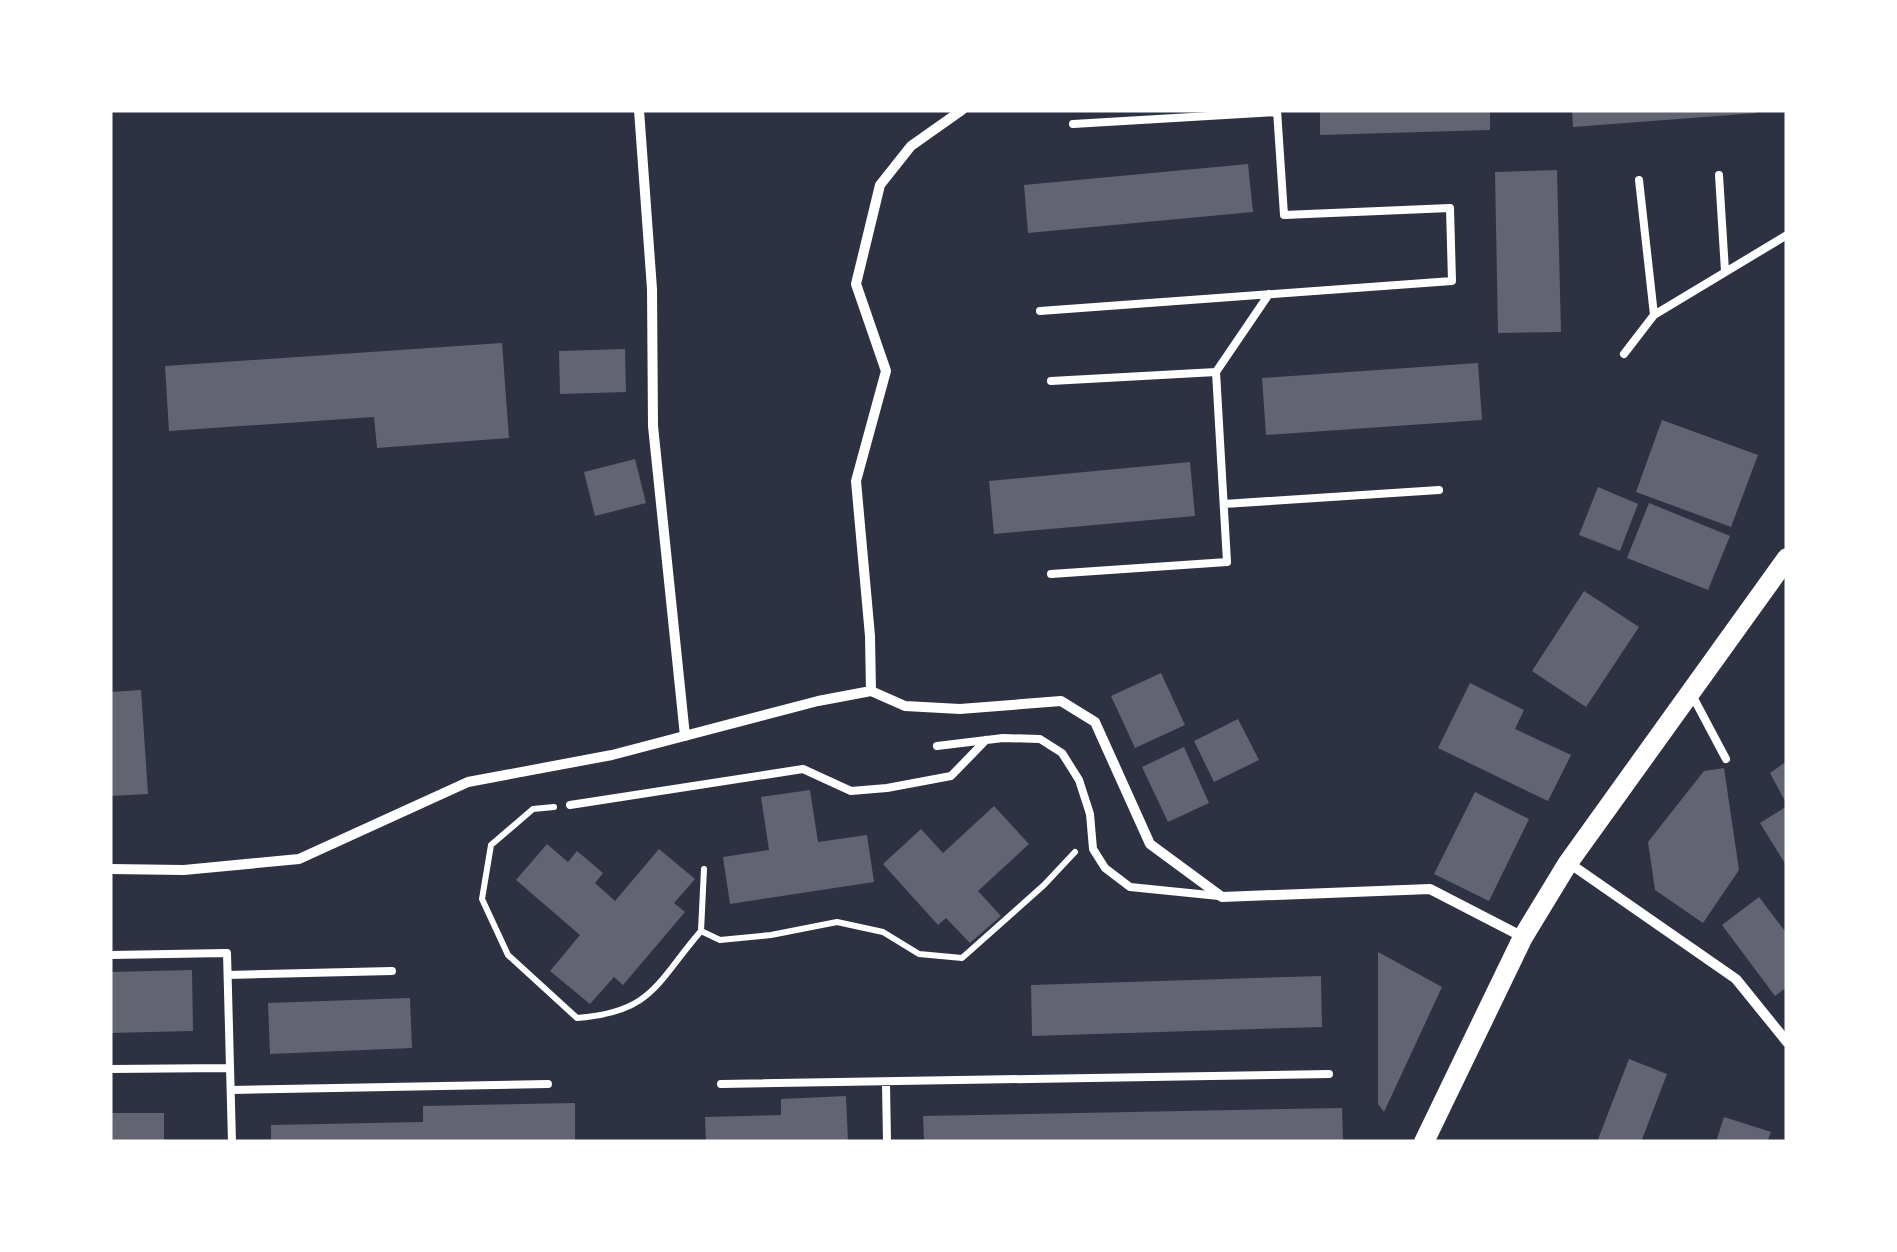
<svg xmlns="http://www.w3.org/2000/svg" width="1897" height="1252" font-family="Montserrat,sans-serif">
	<style>
		.building { fill: #626471 }
		.lines { fill: none; stroke-linecap: round; stroke-linejoin: round }
		.path { stroke: #fff; stroke-width: 6 }
		.service { stroke: #fff; stroke-width: 8 }
		.minor { stroke: #fff; stroke-width: 10 }
		.secondary { stroke: #fff; stroke-width: 20 }
	</style>
	<rect width="100%" height="100%" fill="#2d3142"/>
	<path class="building" d="M 1320,110 L 1490,110 L 1490,130 L 1320,135 Z
		M 1572,110 L 1757,110 L 1757,113 L 1573,127 Z
		M 1248,164 L 1253,212 L 1028,233 L 1024,185 Z
		M 1557,170 L 1561,332 L 1498,333 L 1495,172 Z
		M 502,343 L 509,438 L 377,448 L 374,417 L 169,431 L 165,366 Z
		M 625,349 L 626,392 L 560,394 L 559,351 Z
		M 1478,363 L 1482,420 L 1266,435 L 1262,378 Z
		M 1662,420 L 1758,455 L 1731,527 L 1636,492 Z
		M 635,459 L 646,503 L 595,516 L 584,472 Z
		M 1190,462 L 1195,516 L 994,534 L 989,481 Z
		M 1598,487 L 1638,504 L 1620,551 L 1579,535 Z
		M 1649,503 L 1730,536 L 1708,590 L 1627,558 Z
		M 1584,591 L 1639,627 L 1586,707 L 1532,671 Z
		M 1161,673 L 1185,725 L 1135,748 L 1111,696 Z
		M 1470,683 L 1524,710 L 1515,729 L 1571,755 L 1548,801 L 1438,748 Z
		M 141,690 L 148,794 L 110,796 L 110,692 Z
		M 1238,719 L 1259,760 L 1214,782 L 1194,741 Z
		M 1184,747 L 1209,803 L 1168,822 L 1142,767 Z
		M 1787,761 L 1787,805 L 1770,773 Z
		M 1724,768 L 1739,870 L 1703,923 L 1655,890 L 1648,842 L 1704,771 Z
		M 810,790 L 818,842 L 867,835 L 874,882 L 730,904 L 723,857 L 769,850 L 761,797 Z
		M 1475,792 L 1529,819 L 1489,901 L 1434,874 Z
		M 994,806 L 1029,844 L 978,891 L 1001,916 L 970,943 L 946,918 L 938,925 L 883,864 L 921,829 L 943,853 Z
		M 1787,806 L 1787,867 L 1760,823 Z
		M 547,844 L 568,862 L 577,851 L 603,873 L 595,883 L 615,901 L 659,849 L 695,879 L 674,903 L 685,912 L 623,985 L 614,977 L 590,1004 L 550,971 L 580,935 L 516,880 Z
		M 1759,897 L 1787,934 L 1787,987 L 1775,996 L 1722,925 Z
		M 1378,952 L 1442,987 L 1384,1112 L 1378,1104 Z
		M 192,970 L 193,1031 L 110,1033 L 110,972 Z
		M 1321,976 L 1322,1027 L 1032,1036 L 1031,985 Z
		M 410,998 L 412,1048 L 270,1054 L 268,1003 Z
		M 1629,1059 L 1667,1074 L 1641,1142 L 1597,1142 Z
		M 846,1096 L 848,1142 L 706,1142 L 705,1117 L 781,1115 L 781,1099 Z
		M 575,1103 L 575,1142 L 271,1142 L 271,1125 L 423,1122 L 423,1106 Z
		M 1342,1108 L 1343,1142 L 924,1142 L 923,1116 Z
		M 110,1113 L 164,1113 L 164,1142 L 110,1142 Z
		M 1724,1117 L 1771,1132 L 1767,1142 L 1716,1142 Z"/>
	<g class="lines">
		<path class="path" d="M 554,807 L 533,809 L 491,845 L 482,899 L 508,955 L 577,1018 C 653,1012 656,983 701,931 L 720,940 L 771,935 L 837,922 L 883,932 L 919,954 L 962,958 L 1044,885 L 1075,852
			M 701,931 L 704,869"/>
		<path class="service" d="M 1073,124 L 1277,112
			M 1719,175 L 1725,271
			M 1639,180 L 1654,315
			M 1040,311 L 1452,281 L 1450,208 L 1284,215 L 1277,110
			M 1624,354 L 1654,315 L 1787,235
			M 1051,381 L 1216,372 L 1269,294
			M 1224,504 L 1439,490
			M 1051,574 L 1227,562 L 1216,372
			M 1692,695 L 1726,759
			M 937,746 L 1003,738 L 1040,739 L 1062,753 L 1079,780 L 1090,814 L 1093,849 L 1105,868 L 1130,887 L 1219,896
			M 570,805 L 803,769 L 851,791 L 887,788 L 951,776 L 986,740
			M 110,955 L 227,953 L 232,1142
			M 228,975 L 392,971
			M 110,1069 L 230,1068
			M 886,1083 L 887,1142
			M 721,1084 L 1329,1074
			M 231,1090 L 548,1084"/>
		<path class="minor" d="M 639,110 L 652,289 L 653,426 L 685,736
			M 962,110 L 911,146 L 880,185 L 856,284 L 886,371 L 856,481 L 870,636 L 871,691 L 905,706 L 960,709 L 1061,701 L 1095,722 L 1150,844 L 1222,897 L 1430,889 L 1523,937
			M 1569,863 L 1736,979 L 1787,1042
			M 110,869 L 184,870 L 299,859 L 468,782 L 612,755 L 818,701 L 871,691"/>
		<path class="secondary" d="M 1424,1142 L 1523,937 L 1568,863 L 1787,558"/>
	</g>
	<rect width="1897" height="1252" fill="none" stroke="#ffffff" stroke-width="225"/>
</svg>
